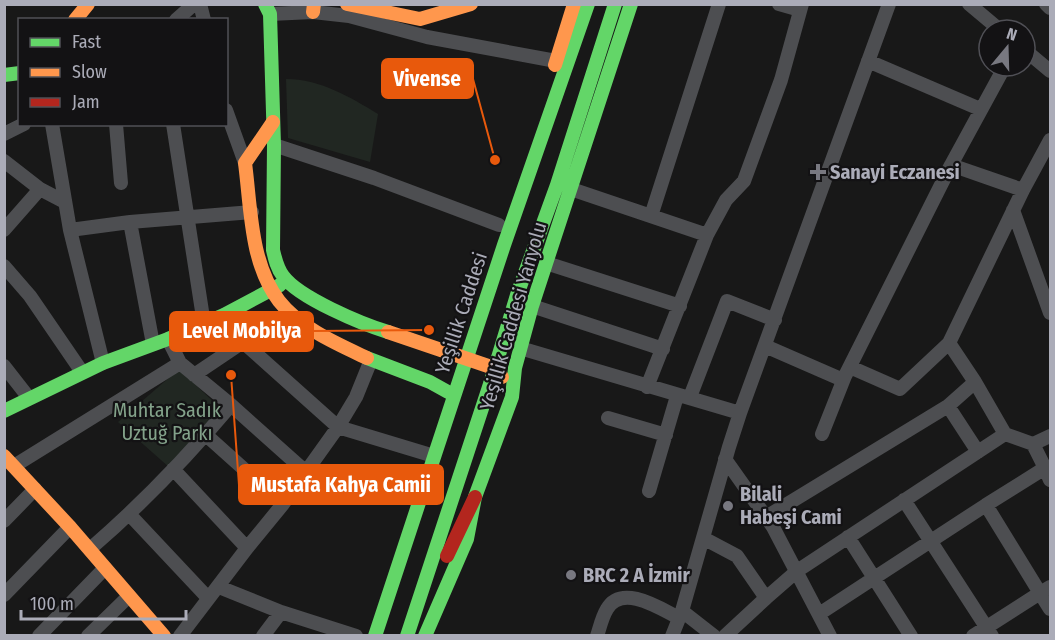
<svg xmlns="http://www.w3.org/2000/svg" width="1055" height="640" font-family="'Fira Sans Condensed',sans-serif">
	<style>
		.green { fill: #212722 }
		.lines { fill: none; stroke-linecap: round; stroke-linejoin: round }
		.street { stroke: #4d4e51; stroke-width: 14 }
		.fast { stroke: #63d668; stroke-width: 14 }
		.slow { stroke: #ff974d; stroke-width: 14 }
		.jam { stroke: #b3261e; stroke-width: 14 }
		.poi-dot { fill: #787880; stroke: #131214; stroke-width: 2 }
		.labels { text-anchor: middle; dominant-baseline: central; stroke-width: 4.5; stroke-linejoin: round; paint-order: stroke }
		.poi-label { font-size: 20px; font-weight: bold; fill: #abacb8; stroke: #131214; text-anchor: start }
		.street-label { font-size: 20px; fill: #abacb8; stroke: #131214 }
		.park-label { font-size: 20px; fill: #83a28a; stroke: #131214 }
		.leader { fill: none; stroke: #e8590c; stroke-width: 2 }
		.callout-dot { fill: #e8590c; stroke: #131214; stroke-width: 2 }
		.callout { fill: #e8590c; stroke: #e8590c; stroke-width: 2 }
		.callout-label { font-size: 21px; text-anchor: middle; font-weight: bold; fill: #fff }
	</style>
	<rect width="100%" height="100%" fill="#181818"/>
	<path class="green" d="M 286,79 C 320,79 350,97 378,114 L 370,162 L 288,138 Z
		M 179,369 L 223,411 L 170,468 L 118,422 Z"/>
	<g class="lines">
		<path class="street" d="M 200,4 L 204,20
			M 779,4 L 800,10
			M 969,4 L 1000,30
			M 1046,4 L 1050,8
			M 270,14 L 313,12 L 349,16 L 427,37 L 556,61
			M 176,20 L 194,4
			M 1025,50 L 1050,71
			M 868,61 L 980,109
			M 226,110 L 245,163
			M 52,124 L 70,230 L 103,363
			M 116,124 L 121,183
			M 173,124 L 204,324
			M 4,134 L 24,124
			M 274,145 L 374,178 L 499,225
			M 4,161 L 40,189 L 63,201
			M 951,165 L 1023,190
			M 571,189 L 707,235
			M 1013,210 L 1050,313
			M 651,216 L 719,4
			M 130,222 L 153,344
			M 4,230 L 40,189
			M 70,230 L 130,222 L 252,212
			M 546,263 L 680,306
			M 4,266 L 30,296 L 82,372
			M 532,306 L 663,349
			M 224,315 L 243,342 L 338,427 L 434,456
			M 168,339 L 180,363 L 231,405 L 306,472
			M 949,343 L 975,382 L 1005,434 L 1033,444
			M 765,346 L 843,380
			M 520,348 L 740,413
			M 4,366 L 29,398
			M 850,367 L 900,389 L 949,343 L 1023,190 L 1050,140
			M 194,375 L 243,342
			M 647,387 L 707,235 L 726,200 L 744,181 L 781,80 L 802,4
			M 690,397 L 727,301 L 775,320
			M 948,406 L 978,452
			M 608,418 L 666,435
			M 822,434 L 845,376 L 951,165 L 1005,66
			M 206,435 L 283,504
			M 725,459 L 773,527 L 830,636
			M 14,466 L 180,363
			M 1045,468 L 1033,444 L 1050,436
			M 173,469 L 247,548
			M 649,491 L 677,396
			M 904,500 L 992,636
			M 986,505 L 1045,468 L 1050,480
			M 130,515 L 208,598
			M 766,517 L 948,406 L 975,382
			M 4,521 L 35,489
			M 848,537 L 911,636
			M 703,538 L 737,556 L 766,598 L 797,571 L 1005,434
			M 90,549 C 141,505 188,456 231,405
			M 219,587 L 281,612 L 356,636
			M 1050,587 L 1040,593 L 1050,609
			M 4,595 L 70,527
			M 819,614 L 986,505 L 1040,593 L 973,636
			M 39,636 L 105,568
			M 88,636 L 129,596
			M 180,636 L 247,548 L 283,504 L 338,427 L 356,397 L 371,360
			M 263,636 L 281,612
			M 597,636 C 600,627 602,617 607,609 C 622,583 661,609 679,618
			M 672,636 L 682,611
			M 714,636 L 682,611 L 729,447 L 740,413 L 889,4
			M 725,636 L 766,598"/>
		<path class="fast" d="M 265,4 L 270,14 L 274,145 L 273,250 C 275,259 277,268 283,276 C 299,298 362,324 388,332
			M 4,75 L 20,73
			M 367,358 L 430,382 L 448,392
			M 4,411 L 103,363 L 168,339 L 224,315 L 280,285
			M 375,636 L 504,245 L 588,4
			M 407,636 L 490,384 L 517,295 L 557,185 L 615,4
			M 425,636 L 467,539 L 475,497 L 512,397 L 515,368 L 532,306 L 631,4"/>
		<path class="slow" d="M 347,4 L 420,19 L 471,4
			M 313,12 L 314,4
			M 75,20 L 88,4
			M 555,65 L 574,4
			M 273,122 L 245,163 C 251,208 250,263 279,301 C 300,328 337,344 367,358
			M 388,332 L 494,368 L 502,377
			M 4,456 L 70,527 L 164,636"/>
		<path class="jam" d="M 447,556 L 475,497"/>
	</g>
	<g class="poi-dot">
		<path d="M815 163h6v6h6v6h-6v6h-6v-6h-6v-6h6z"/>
		<circle cx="728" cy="506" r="6"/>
		<circle cx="571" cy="575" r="6"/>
	</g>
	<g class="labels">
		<g class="poi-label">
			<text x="830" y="172">Sanayi Eczanesi</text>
			<text x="740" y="494">Bilali<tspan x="740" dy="23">Habeşi Cami</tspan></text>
			<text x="583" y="575">BRC 2 A İzmir</text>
		</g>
		<g class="street-label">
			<text transform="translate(461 313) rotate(-72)">Yeşillik Caddesi</text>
			<text transform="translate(513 316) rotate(-74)">Yeşillik Caddesi Yanyolu</text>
		</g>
		<g class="park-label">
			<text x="167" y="410">Muhtar Sadık<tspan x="167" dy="23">Uztuğ Parkı</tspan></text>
		</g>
	</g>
	<path class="leader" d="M495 160L473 79M429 330L313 331M231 375L239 485"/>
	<g class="callout-dot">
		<circle cx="495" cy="160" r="6"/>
		<circle cx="429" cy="330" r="6"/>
		<circle cx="231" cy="375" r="6"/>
	</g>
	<g class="callout">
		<rect x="382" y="59" width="91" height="39" rx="6"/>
		<rect x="170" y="312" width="143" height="39" rx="6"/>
		<rect x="239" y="465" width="204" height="39" rx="6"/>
	</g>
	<g class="callout-label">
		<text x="427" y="86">Vivense</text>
		<text x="242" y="338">Level Mobilya</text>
		<text x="341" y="492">Mustafa Kahya Camii</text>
	</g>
	<rect width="1055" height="640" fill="none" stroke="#abacb8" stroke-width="12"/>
	<rect x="18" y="18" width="210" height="108" fill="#131214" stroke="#505056" stroke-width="1.5"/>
	<rect x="30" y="38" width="30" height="9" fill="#63d668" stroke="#505056" stroke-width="1.5"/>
	<text x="72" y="48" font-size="18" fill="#abacb8">Fast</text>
	<rect x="30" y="68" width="30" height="9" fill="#ff974d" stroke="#505056" stroke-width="1.5"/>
	<text x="72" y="78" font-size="18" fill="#abacb8">Slow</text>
	<rect x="30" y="98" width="30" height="9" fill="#b3261e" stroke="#505056" stroke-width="1.5"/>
	<text x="72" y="108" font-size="18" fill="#abacb8">Jam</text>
	<g transform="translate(1007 48) rotate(19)"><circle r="28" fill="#131214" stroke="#505056" stroke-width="1.5"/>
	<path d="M0-4.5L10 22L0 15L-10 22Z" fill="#787880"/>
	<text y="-9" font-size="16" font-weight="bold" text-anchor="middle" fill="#abacb8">N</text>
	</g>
	<path d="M21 610v9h165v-9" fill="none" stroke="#abacb8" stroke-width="3"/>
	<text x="30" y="610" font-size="18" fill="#abacb8" stroke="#131214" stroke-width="4.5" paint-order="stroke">100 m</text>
</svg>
